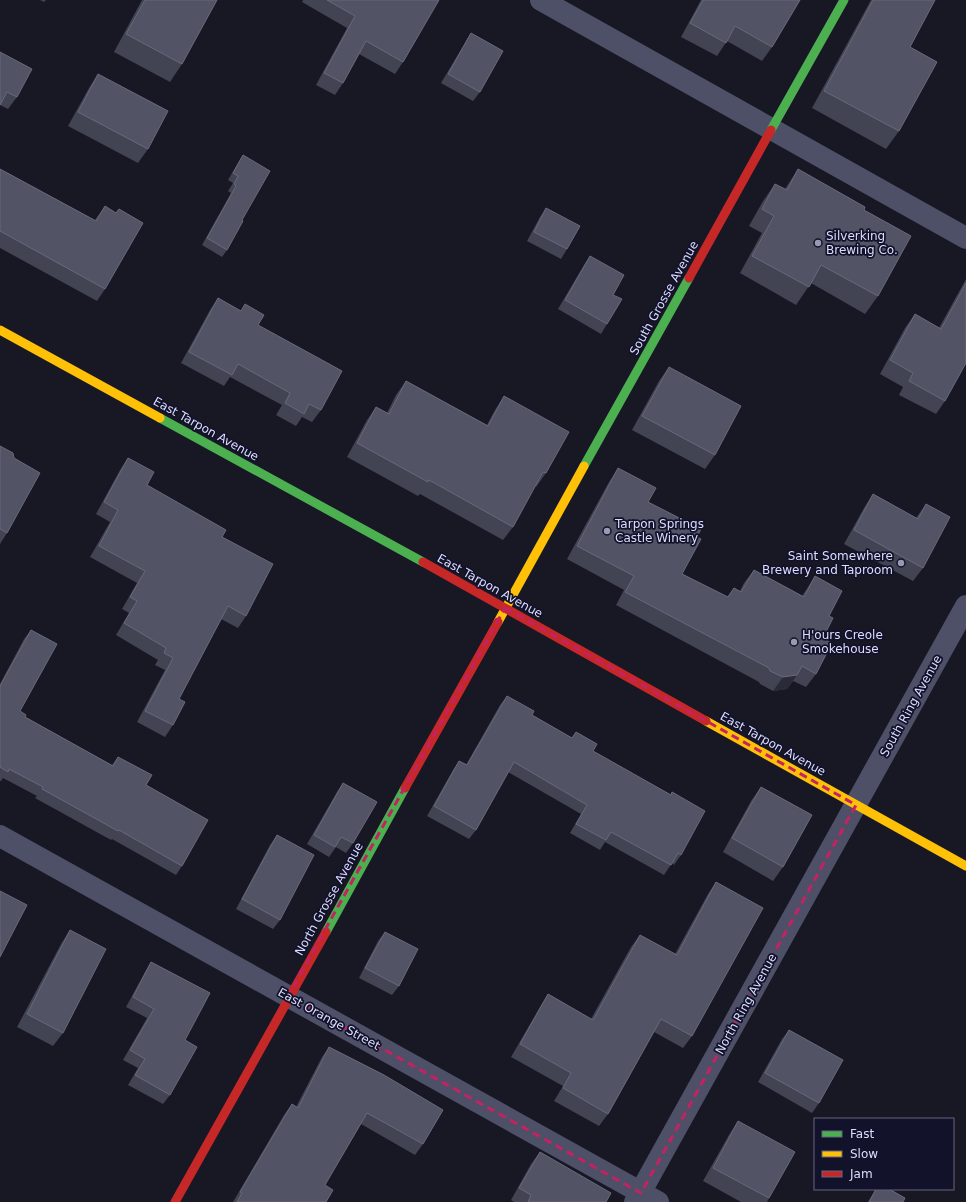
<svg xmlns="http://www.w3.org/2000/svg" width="966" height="1202" font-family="'DejaVu Sans',sans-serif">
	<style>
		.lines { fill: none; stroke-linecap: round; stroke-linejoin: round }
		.street { stroke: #4d5066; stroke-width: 22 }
		.fast { stroke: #4caf50; stroke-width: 9 }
		.slow { stroke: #ffc107; stroke-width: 9 }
		.jam { stroke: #c62828; stroke-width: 9 }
		.wall { fill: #424353 }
		.shaded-wall { fill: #2a2b39 }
		.building { fill: #525365; stroke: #68697d }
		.marked { fill: none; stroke: #c32263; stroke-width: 3; stroke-dasharray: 8 5; stroke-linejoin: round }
		.poi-dot { fill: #9899b2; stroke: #12122b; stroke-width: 1.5 }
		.labels { text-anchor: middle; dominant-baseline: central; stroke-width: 3.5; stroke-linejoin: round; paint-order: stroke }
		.poi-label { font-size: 12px; fill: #dddefe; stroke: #12122b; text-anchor: start }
		.street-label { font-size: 12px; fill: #dddefe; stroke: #12122b }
	</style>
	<rect width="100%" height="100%" fill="#181825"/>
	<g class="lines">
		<path class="street" d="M 541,0 L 966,238
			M 0,836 L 658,1202
			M 635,1202 L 966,606"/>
		<path class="fast" d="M 771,130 L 844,0
			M 160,418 L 423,562
			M 584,466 L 689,278
			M 326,932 L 405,788"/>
		<path class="slow" d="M 0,330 L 160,418
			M 498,622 L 584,466
			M 706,721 L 966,866"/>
		<path class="jam" d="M 689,278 L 771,130
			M 423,562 L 706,721
			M 405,788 L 498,622
			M 175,1202 L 326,932"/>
	</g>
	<path class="wall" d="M 40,0 L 46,0 L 44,2 Z
		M 142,0 L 217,0 L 182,64 L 170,82 L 114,52 Z
		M 303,0 L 439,0 L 403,62 L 395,74 L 359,54 L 343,83 L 335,95 L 316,85 L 347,28 L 302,2 Z
		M 701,0 L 800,0 L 772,47 L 762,61 L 727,41 L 717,56 L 681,37 Z
		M 871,0 L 935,0 L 910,47 L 899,131 L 886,149 L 812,108 Z
		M 471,33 L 480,92 L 473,101 L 441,83 Z
		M 0,52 L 17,97 L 8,109 L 0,105 Z
		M 98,74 L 148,149 L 138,163 L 68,126 L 89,88 Z
		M 243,155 L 242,220 L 227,250 L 222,257 L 202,245 L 231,193 L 228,191 L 233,183 L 228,180 L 238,163 Z
		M 0,169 L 95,220 L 105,206 L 116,213 L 119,209 L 105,289 L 97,301 L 0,248 Z
		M 798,169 L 864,210 L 878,296 L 865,314 L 811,283 L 796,305 L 740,273 L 762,233 L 749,226 L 763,201 L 775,184 L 785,189 Z
		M 546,208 L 567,249 L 561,259 L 527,241 L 540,217 Z
		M 590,256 L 613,295 L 607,324 L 601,334 L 558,309 L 584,265 Z
		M 966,279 L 966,363 L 945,401 L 936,414 L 899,395 L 903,387 L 880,374 L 905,328 L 915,314 L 939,328 Z
		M 218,298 L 241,311 L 245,304 L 258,325 L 321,410 L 312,422 L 302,417 L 296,426 L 276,415 L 282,405 L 230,377 L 224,386 L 181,363 L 210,310 Z
		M 669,367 L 715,455 L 705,469 L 632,430 L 659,381 Z
		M 406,381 L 487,425 L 495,410 L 504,396 L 546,473 L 536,487 L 535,486 L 513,527 L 503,540 L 420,494 L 418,496 L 347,457 L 367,420 L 376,407 L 387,413 L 396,395 Z
		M 0,446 L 7,533 L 0,544 Z
		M 128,458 L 147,485 L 222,537 L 246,616 L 238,628 L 221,619 L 179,699 L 173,725 L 165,737 L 137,722 L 165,670 L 155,665 L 158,660 L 116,635 L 129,613 L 122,609 L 137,583 L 90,557 L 110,522 L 96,514 L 120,470 Z
		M 618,468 L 648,502 L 697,537 L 682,574 L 727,597 L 734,588 L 740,591 L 744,583 L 754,570 L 802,596 L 806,590 L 815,576 L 829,616 L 823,638 L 816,674 L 806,687 L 793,681 L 787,689 L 773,691 L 760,684 L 759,682 L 616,605 L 624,590 L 567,559 L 609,482 Z
		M 873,494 L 916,518 L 926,504 L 923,568 L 913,581 L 844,544 L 864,508 Z
		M 31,630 L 20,711 L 25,717 L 112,765 L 118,757 L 146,785 L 182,866 L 176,875 L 112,839 L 111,840 L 35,798 L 37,796 L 3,778 L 1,781 L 0,781 L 0,684 L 24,639 Z
		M 507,696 L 532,715 L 572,738 L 576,732 L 593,751 L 681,855 L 674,865 L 672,863 L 664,875 L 605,842 L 600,850 L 570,833 L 581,814 L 508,772 L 476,830 L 469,839 L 427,816 L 453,770 L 459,761 L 466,765 L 500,705 Z
		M 343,783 L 353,843 L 346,853 L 336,847 L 329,857 L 307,844 L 337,792 Z
		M 761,787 L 783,867 L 773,881 L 723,852 L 751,801 Z
		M 277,835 L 280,920 L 273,929 L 236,909 L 270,845 Z
		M 716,882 L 692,1036 L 683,1048 L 654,1032 L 608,1114 L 599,1126 L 554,1101 L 563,1086 L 511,1057 L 540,1007 L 548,994 L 591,1019 L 631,947 L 640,935 L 675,954 L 708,894 Z
		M 70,930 L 63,1033 L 53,1046 L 17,1027 L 61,944 Z
		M 385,932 L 399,986 L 392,995 L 359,978 L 378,941 Z
		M 151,962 L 185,1040 L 170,1095 L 163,1104 L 128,1085 L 138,1068 L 123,1060 L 147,1018 L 126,1007 L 145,972 Z
		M 789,1030 L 819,1103 L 812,1113 L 758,1082 L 782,1039 Z
		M 329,1047 L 423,1144 L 415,1155 L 361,1124 L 325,1185 L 326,1202 L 233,1202 L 284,1115 L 292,1104 L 296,1107 L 322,1057 Z
		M 738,1121 L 769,1198 L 767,1202 L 741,1202 L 703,1181 L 729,1135 Z
		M 540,1152 L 606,1202 L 514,1202 L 511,1200 L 531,1164 Z
		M 876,1189 L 889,1189 L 903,1202 L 868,1202 Z"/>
	<path class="shaded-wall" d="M 797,675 L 787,689 L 773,691 L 783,677 Z"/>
	<path class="building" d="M 145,0 L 217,0 L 182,64 L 126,34 Z
		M 327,0 L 439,0 L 403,62 L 366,41 L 343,83 L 324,73 L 355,16 Z
		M 703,0 L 800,0 L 772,47 L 735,26 L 726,43 L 690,23 Z
		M 873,0 L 935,0 L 910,47 L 937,62 L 899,131 L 824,91 Z
		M 471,33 L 503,51 L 480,92 L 448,74 Z
		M 0,52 L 32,69 L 17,97 L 7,92 L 0,105 Z
		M 98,74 L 168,111 L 148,149 L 78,112 Z
		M 243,155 L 270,171 L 242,220 L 243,221 L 227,250 L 207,238 L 236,186 L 234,184 L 238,176 L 233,173 Z
		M 0,169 L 96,221 L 105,206 L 116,213 L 119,209 L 143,223 L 105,289 L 0,231 Z
		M 798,169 L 865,207 L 864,210 L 911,236 L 878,296 L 821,265 L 809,287 L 752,256 L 774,216 L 762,209 L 775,184 L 787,190 Z
		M 546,208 L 580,226 L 567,249 L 534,232 Z
		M 590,256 L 624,275 L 613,295 L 622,299 L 607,324 L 565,300 Z
		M 966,283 L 966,363 L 945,401 L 909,381 L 913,373 L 890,360 L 915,314 L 941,329 Z
		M 218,298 L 241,311 L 245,304 L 264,315 L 258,325 L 342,371 L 321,410 L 309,404 L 304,414 L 285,403 L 290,393 L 238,364 L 232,375 L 189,352 Z
		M 669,367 L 741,406 L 715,455 L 642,416 Z
		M 406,381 L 488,426 L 504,396 L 569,432 L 546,473 L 543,472 L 513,527 L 429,480 L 428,482 L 357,443 L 376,407 L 389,414 Z
		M 0,446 L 13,453 L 14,458 L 40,473 L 7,533 L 0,529 Z
		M 128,458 L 154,472 L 147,485 L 226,530 L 222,537 L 273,564 L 246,616 L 228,606 L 179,699 L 185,702 L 173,725 L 145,711 L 173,658 L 164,653 L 166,648 L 124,623 L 137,601 L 130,597 L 145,571 L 99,546 L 118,510 L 104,502 Z
		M 618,468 L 656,488 L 648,502 L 701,529 L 697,537 L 701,539 L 682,574 L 728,597 L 734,588 L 741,592 L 754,570 L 804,597 L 815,576 L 842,591 L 829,616 L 833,618 L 823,638 L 832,643 L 816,674 L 802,666 L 797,675 L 783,677 L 770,671 L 769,668 L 625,592 L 634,576 L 577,546 Z
		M 873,494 L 918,519 L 926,504 L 950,517 L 923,568 L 854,530 Z
		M 31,630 L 57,644 L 20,711 L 26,715 L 25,717 L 113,766 L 118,757 L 152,775 L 146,785 L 208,820 L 182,866 L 119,830 L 118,831 L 42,789 L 43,787 L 9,769 L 8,772 L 0,767 L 0,686 Z
		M 507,696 L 534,711 L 532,715 L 572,738 L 576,732 L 597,744 L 593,751 L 671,795 L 672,792 L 705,811 L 681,855 L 678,853 L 671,865 L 611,832 L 606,840 L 576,824 L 587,805 L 514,762 L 476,830 L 434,806 L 459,761 L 467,765 Z
		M 343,783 L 377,802 L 353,843 L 341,837 L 335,847 L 314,835 Z
		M 761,787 L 812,815 L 783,867 L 732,838 Z
		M 277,835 L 314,855 L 280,920 L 242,899 Z
		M 716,882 L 763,908 L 692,1036 L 661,1019 L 608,1114 L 563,1088 L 571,1073 L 520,1044 L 548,994 L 593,1020 L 640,935 L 677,955 Z
		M 0,891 L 27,905 L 0,957 Z
		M 70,930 L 106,949 L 63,1033 L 27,1014 Z
		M 385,932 L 418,949 L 399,986 L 365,968 Z
		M 151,962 L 210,993 L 185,1040 L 197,1047 L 170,1095 L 135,1075 L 145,1059 L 130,1050 L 154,1009 L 133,997 Z
		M 789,1030 L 843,1060 L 819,1103 L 765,1073 Z
		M 329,1047 L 384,1075 L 443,1110 L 423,1144 L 367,1113 L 325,1185 L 333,1190 L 326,1202 L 237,1202 L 242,1193 L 240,1192 L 292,1104 L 298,1108 Z
		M 738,1121 L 795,1152 L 769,1198 L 713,1168 Z
		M 540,1152 L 611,1193 L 606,1202 L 528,1202 L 531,1195 L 519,1188 Z
		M 876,1189 L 889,1189 L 905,1198 L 903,1202 L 869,1202 Z"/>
	<path class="marked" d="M 505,608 L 856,805 L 641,1193 L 288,996 Z"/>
	<g class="poi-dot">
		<circle cx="818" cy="243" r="4"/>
		<circle cx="607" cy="531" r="4"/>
		<circle cx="901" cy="563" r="4"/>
		<circle cx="794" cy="642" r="4"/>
	</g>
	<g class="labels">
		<g class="poi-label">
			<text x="826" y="236">Silverking<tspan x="826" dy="14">Brewing Co.</tspan></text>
			<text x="615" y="524">Tarpon Springs<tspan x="615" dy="14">Castle Winery</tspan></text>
			<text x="893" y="556" text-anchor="end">Saint Somewhere<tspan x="893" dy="14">Brewery and Taproom</tspan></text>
			<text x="802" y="635">H'ours Creole<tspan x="802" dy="14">Smokehouse</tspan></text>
		</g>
		<g class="street-label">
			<text transform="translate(664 298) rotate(-61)">South Grosse Avenue</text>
			<text transform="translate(206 429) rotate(29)">East Tarpon Avenue</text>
			<text transform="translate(490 586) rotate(29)">East Tarpon Avenue</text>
			<text transform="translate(911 706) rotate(-61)">South Ring Avenue</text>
			<text transform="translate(773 744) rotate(29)">East Tarpon Avenue</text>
			<text transform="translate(329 899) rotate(-61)">North Grosse Avenue</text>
			<text transform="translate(746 1004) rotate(-61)">North Ring Avenue</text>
			<text transform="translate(329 1019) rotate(29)">East Orange Street</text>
		</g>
	</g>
	<rect x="814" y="1118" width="140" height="72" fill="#12122b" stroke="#63647f"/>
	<rect x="822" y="1131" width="20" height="6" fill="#4caf50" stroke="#63647f"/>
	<text x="850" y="1138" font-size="12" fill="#dddefe">Fast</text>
	<rect x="822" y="1151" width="20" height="6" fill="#ffc107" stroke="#63647f"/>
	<text x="850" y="1158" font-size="12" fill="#dddefe">Slow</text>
	<rect x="822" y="1171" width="20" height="6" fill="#c62828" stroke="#63647f"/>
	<text x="850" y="1178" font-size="12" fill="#dddefe">Jam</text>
</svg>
